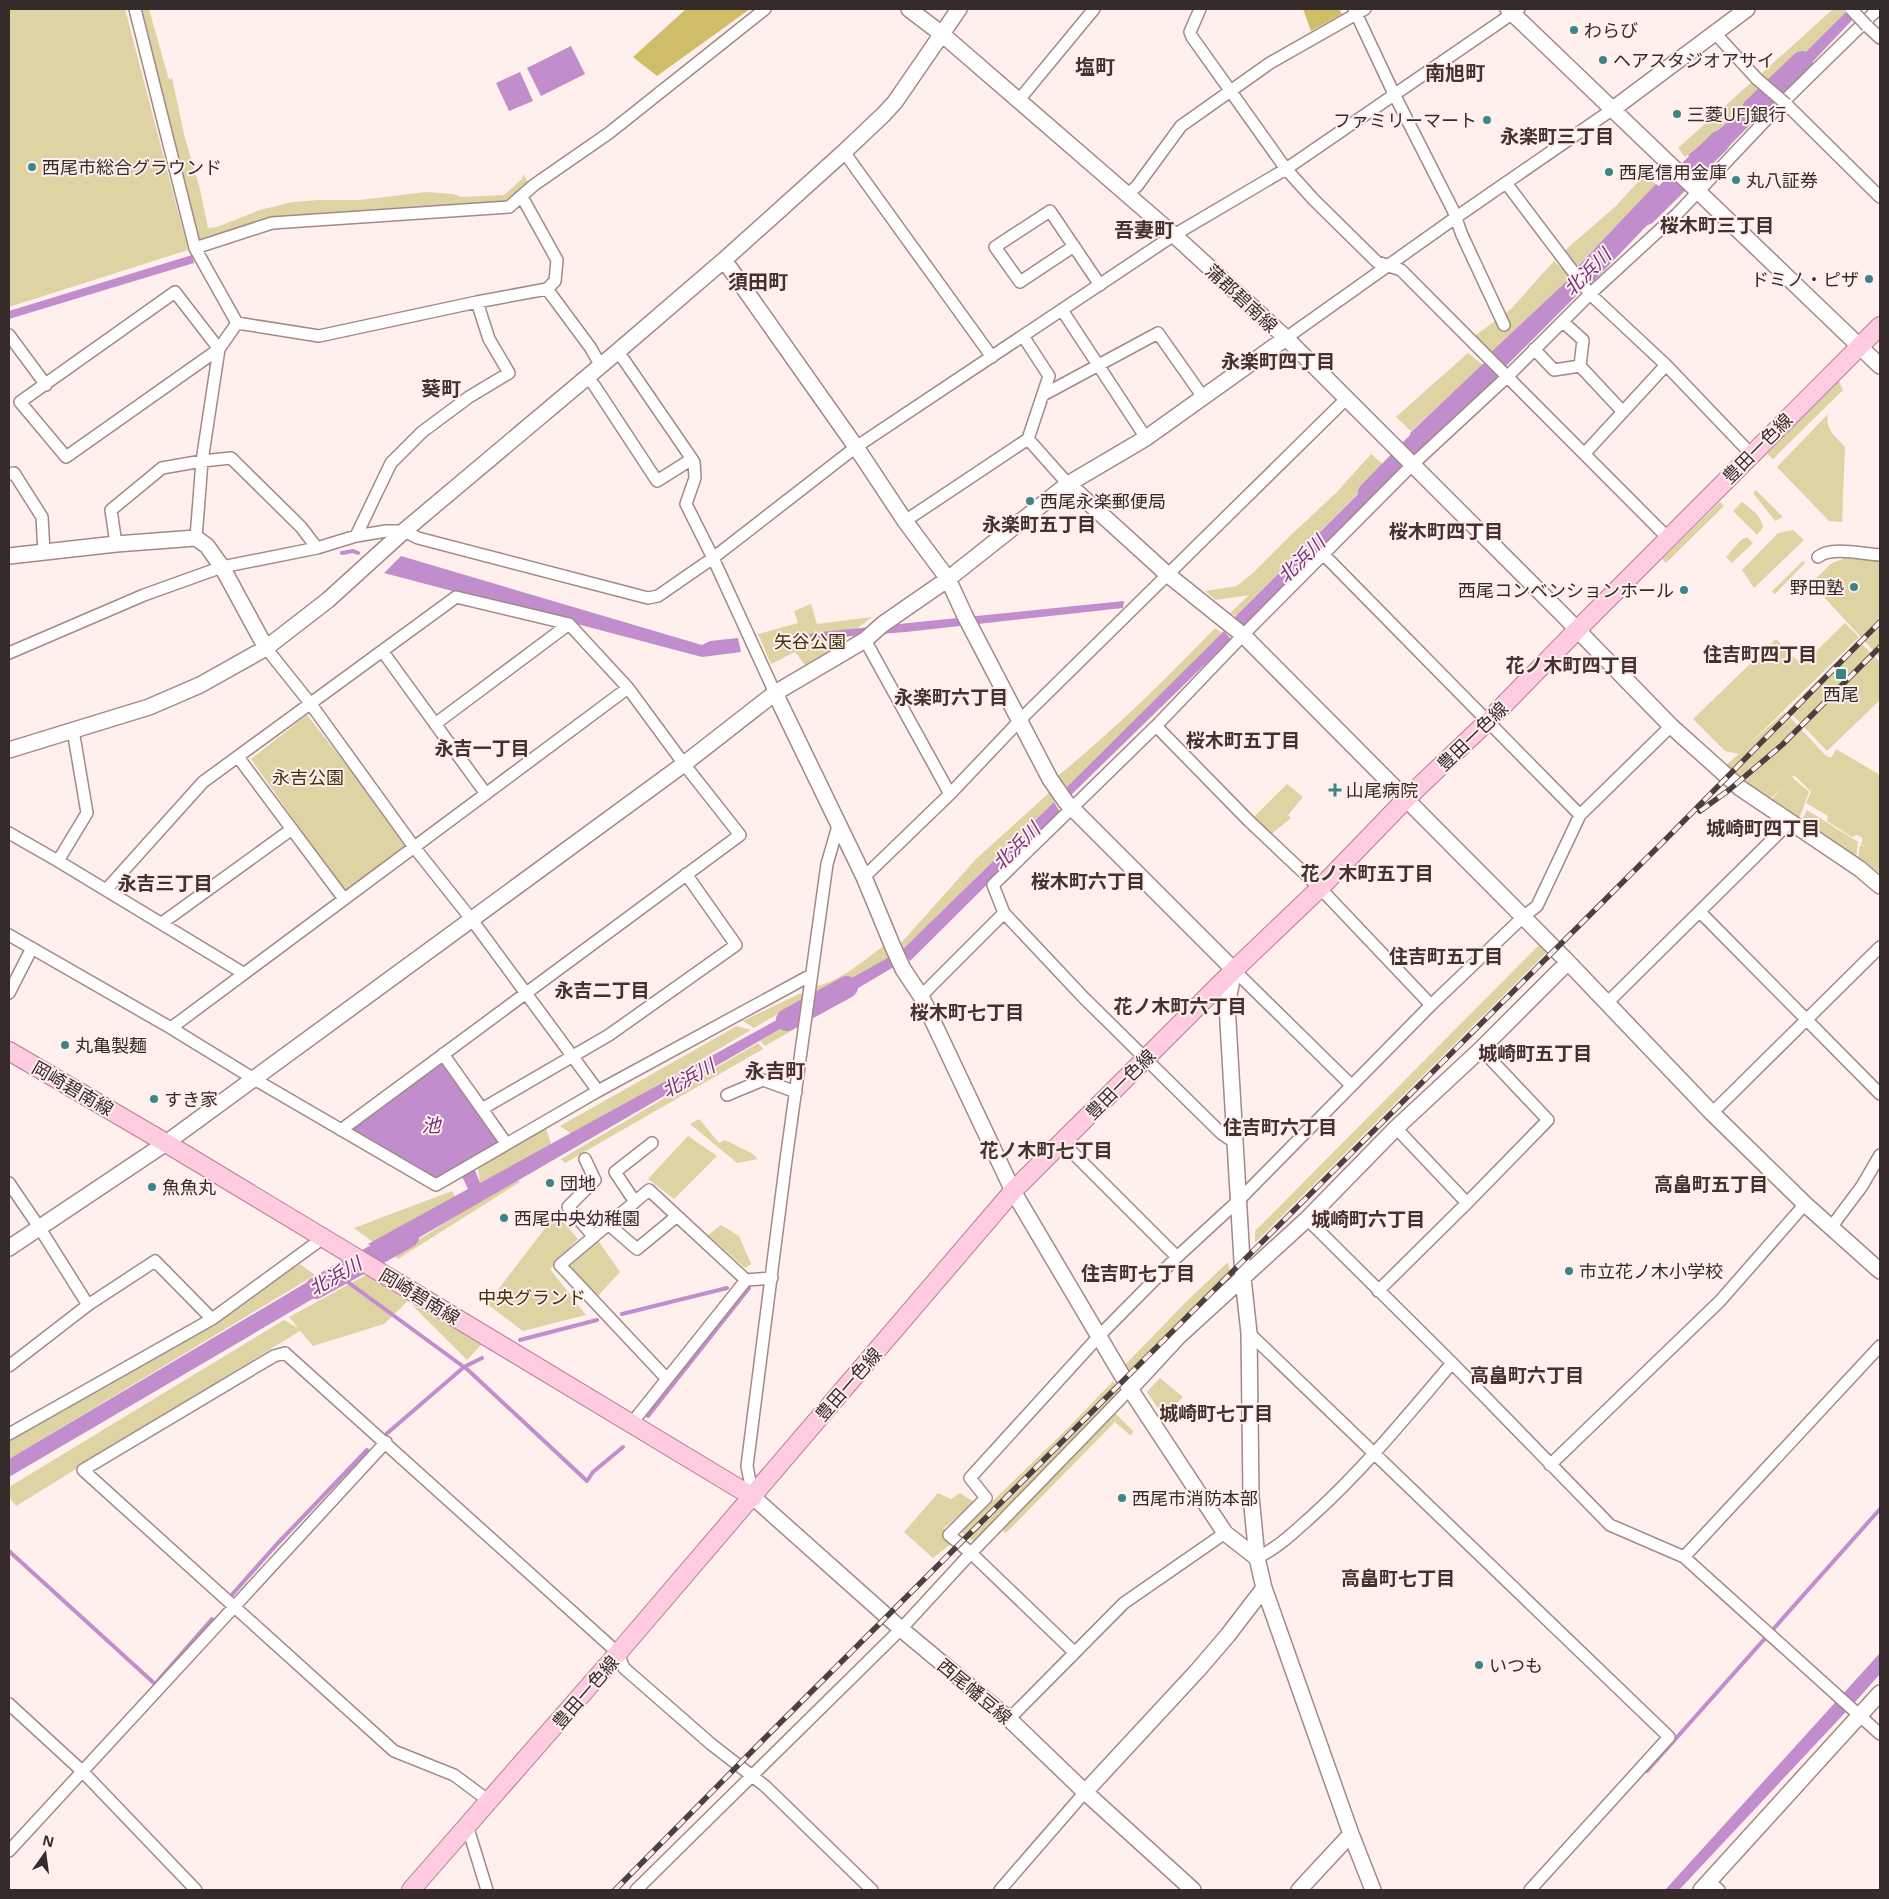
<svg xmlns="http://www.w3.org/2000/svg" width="1889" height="1899" font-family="'Open Sans','Noto Sans JP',sans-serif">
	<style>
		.green { fill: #ded3a3 }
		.forest { fill: #cfbd69 }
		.water { fill: #c18dcd }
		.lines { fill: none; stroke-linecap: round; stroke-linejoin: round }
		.stream { stroke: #c18dcd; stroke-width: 4 }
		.river { stroke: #c18dcd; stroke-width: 22 }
		.street-casing { stroke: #a28a87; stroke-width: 14 }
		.secondary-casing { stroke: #a28a87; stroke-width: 18 }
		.primary-casing { stroke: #b87d93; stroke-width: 20 }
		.street { stroke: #fff; stroke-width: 11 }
		.secondary { stroke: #fff; stroke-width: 15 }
		.primary { stroke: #fecbe0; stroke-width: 18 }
		.rail-casing { stroke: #4b403f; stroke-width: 5.5 }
		.rail { stroke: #ffefed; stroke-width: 4; stroke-dasharray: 11; stroke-linecap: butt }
		.street-bridge-casing { stroke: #a28a87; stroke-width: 14; stroke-linecap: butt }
		.street-bridge { stroke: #fff; stroke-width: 11 }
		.poi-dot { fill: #3b8488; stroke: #ffefed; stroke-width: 2 }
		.labels { text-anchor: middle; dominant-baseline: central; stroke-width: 4; stroke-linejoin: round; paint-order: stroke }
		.poi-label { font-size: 18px; fill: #352b2a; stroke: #ffefed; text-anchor: start }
		.street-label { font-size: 18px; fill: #352b2a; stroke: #ffefed }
		.park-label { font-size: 18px; fill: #3a330d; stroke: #ffefed }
		.neighbourhood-label { font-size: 19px; font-weight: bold; fill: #45322f; stroke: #ffefed }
		.water-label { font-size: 19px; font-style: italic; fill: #71327f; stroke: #ffefed }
		.quarter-label { font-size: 20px; font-weight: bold; fill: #45322f; stroke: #ffefed }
	</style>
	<rect width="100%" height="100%" fill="#ffefed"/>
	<path class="green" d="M 9,9 L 125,9 L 188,250 L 9,307 Z
		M 138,9 L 149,9 L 169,80 L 172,78 L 185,138 L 200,189 L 208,228 L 217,227 L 260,210 L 292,202 L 319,200 L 360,200 L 426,192 L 453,194 L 461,197 L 504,195 L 522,179 L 523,174 L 530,185 L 506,205 L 306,220 L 203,242 L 195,238 Z
		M 1833,9 L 1848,10 L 1771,89 L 1761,74 Z
		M 1754,80 L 1764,92 L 1685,157 L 1678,148 Z
		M 1646,173 L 1656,185 L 1574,269 L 1563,252 L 1616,206 Z
		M 1554,261 L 1571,277 L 1488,355 L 1472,338 L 1511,309 Z
		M 1468,353 L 1483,365 L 1411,431 L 1396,417 Z
		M 1839,381 L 1843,390 L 1773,459 L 1767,454 Z
		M 1828,414 C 1825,430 1835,436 1845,447 L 1842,522 L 1829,521 L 1777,467 Z
		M 1371,454 L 1385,466 L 1236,616 L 1230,613 L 1249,595 L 1216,600 L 1205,591 L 1237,586 L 1254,572 L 1292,534 L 1336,493 Z
		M 1756,490 L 1783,517 L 1775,521 L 1753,493 Z
		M 1720,502 L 1724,506 L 1666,563 L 1662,559 Z
		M 1742,502 C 1751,509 1761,515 1763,527 L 1757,535 L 1733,511 Z
		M 1793,530 L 1804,540 L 1754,588 L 1742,570 L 1778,533 Z
		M 1747,537 L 1753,543 L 1732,563 L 1726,557 L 1741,540 Z
		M 1846,558 L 1880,561 L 1880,658 L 1811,583 L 1832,563 Z
		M 1803,561 L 1805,563 L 1775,594 L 1772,591 Z
		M 811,604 L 817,624 L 872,617 L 823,655 L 805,665 L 795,652 L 771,664 L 758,634 L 798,623 L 794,611 Z
		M 1845,623 L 1859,637 L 1746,747 L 1785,712 L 1826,756 L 1831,758 L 1836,749 L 1880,775 L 1880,873 L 1858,858 L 1860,845 L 1865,847 L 1861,844 L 1863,838 L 1857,835 L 1852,837 L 1827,821 L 1828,816 L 1806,803 L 1811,792 L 1794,775 L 1792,777 L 1809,792 L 1799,819 L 1771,800 L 1782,787 L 1769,800 L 1724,767 L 1739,754 L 1725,751 L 1693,719 L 1776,639 L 1802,665 Z
		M 1215,628 L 1222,633 L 1064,791 L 1054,779 C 1111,733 1164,681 1215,628 Z
		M 1858,640 L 1880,662 L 1880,700 L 1827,751 L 1788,710 Z
		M 307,715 L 359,781 L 406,846 L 345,892 L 251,759 Z
		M 1287,784 L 1303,797 L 1288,815 L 1291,818 L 1269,836 L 1252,819 Z
		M 1050,792 L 1056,800 L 902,950 L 894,942 L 901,943 L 976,859 Z
		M 1807,810 L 1858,842 L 1856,858 L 1801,822 Z
		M 886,944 L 891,957 L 820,997 L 811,996 L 811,987 C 840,983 864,960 886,944 Z
		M 1540,944 L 1547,952 L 1255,1243 L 1255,1231 Z
		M 801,993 L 803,999 L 754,1028 L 743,1021 Z
		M 797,1020 L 800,1026 L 765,1046 L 760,1041 Z
		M 737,1026 L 751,1030 L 573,1135 L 560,1126 Z
		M 758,1043 L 763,1049 L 565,1163 L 561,1159 Z
		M 699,1119 L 719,1143 L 725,1140 L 751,1153 L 758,1159 L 737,1163 L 690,1124 Z
		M 545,1125 L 551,1144 L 480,1183 L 478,1169 Z
		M 688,1136 L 717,1156 L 674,1199 L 648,1179 Z
		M 517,1178 L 520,1182 L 398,1259 L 394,1255 Z
		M 452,1191 L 457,1201 L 373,1242 L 354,1228 Z
		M 556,1214 L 578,1239 L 550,1269 L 586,1315 L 523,1331 L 487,1304 Z
		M 721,1225 L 739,1236 L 751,1264 L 745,1268 L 708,1235 Z
		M 597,1239 L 620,1272 L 597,1297 L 565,1264 Z
		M 1228,1262 L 1232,1282 L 1131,1381 L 1123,1367 L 1185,1303 Z
		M 300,1264 L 315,1275 L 9,1459 L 9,1439 Z
		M 366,1275 L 408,1301 L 384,1324 L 313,1346 L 300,1331 L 16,1506 L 9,1497 L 9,1487 L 284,1320 L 298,1328 L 289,1317 Z
		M 411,1304 L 482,1344 L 467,1360 Z
		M 1160,1378 L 1183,1397 L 1164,1417 L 1147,1392 Z
		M 1113,1381 L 1122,1393 L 976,1543 L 961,1532 L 1070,1426 Z
		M 1115,1413 L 1133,1431 L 1131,1436 L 1115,1422 L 1006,1533 L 1001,1529 Z
		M 938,1493 L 951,1499 L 960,1493 L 974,1502 L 944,1528 L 951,1544 L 933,1558 L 904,1532 Z"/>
	<path class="forest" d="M 686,9 L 750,9 L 657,76 L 633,57 Z
		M 1303,9 L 1339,9 L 1342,14 L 1311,31 Z"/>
	<path class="water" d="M 1848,10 L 1855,17 L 1786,90 L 1777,81 Z
		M 571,46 L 585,74 L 541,96 L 527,68 Z
		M 520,72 L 533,101 L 509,111 L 496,83 Z
		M 1764,92 L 1774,100 L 1705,171 L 1688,155 Z
		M 1656,184 L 1674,197 L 1591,284 L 1577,267 Z
		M 192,255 L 194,263 L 9,319 L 9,311 Z
		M 1571,277 L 1581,291 L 1504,368 L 1488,355 Z
		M 1484,363 L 1498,376 L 1423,448 L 1410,433 Z
		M 1386,466 L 1396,477 L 1244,627 L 1234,618 Z
		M 401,556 L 702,645 L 710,641 L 738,638 L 741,652 L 702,657 L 384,573 Z
		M 1124,601 L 1123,608 L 906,632 L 814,639 L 812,633 Z
		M 1224,631 L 1231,639 L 1071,795 L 1066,788 Z
		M 1054,802 L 1060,812 L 910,961 L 902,950 Z
		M 891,956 L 897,965 L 818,1012 L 820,996 Z
		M 804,1005 L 801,1017 L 387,1256 L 368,1244 L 468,1189 L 458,1168 L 436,1182 L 345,1129 L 440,1060 L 500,1142 L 471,1160 L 480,1183 Z
		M 331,1268 L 350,1277 L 9,1477 L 9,1459 Z
		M 1880,1653 L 1880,1674 L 1856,1701 L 1679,1890 L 1665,1890 Z"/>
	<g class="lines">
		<path class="stream" d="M 342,553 L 353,551 L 358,553
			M 810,636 L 818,636
			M 341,1277 L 468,1370 L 587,1481 L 593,1472 L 623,1447
			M 622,1314 L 727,1288
			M 520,1340 L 597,1320
			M 648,1416 L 749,1288
			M 384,1436 L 464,1367 L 482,1358
			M 9,1551 L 155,1684 L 212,1619
			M 229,1598 L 277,1544 L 367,1450
			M 1647,1771 L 1880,1509"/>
		<path class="river" d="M 1753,109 L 1802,62
			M 1646,214 L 1719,142
			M 1369,493 L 1439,421
			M 787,1020 L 847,987
			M 316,1288 L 408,1237"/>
		<defs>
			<path id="street" d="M 135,9 L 195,248 L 237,323
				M 1200,9 L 1190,32 L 1192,37 L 1286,169 L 1314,200 L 1377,262 L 1401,270 L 1668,538
				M 1354,9 L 1394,94 L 1453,210 L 1462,235 L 1504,325
				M 1867,26 L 1880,38
				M 1714,32 L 1757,79
				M 1018,101 L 1094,9
				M 1786,104 L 1880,197
				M 844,152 L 992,357
				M 1506,183 L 1590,294 L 1666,365 L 1751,454
				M 1127,195 L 1137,186 L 1181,126 L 1270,63 L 1365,9
				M 1074,246 L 1020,282 L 995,247 L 1050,211 L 1100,285
				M 195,248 L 272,223 L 509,207 L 534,185 L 609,133 L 765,9
				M 547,289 L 590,347 L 601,366
				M 1062,310 L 1146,438
				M 1563,322 L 1583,340 L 1580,366 L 1623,412
				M 237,323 L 319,336 L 477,302 L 547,289 L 555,281 L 557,260 L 522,197
				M 9,335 L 46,385
				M 1286,338 L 1455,218 L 1613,109
				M 1534,349 L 1554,370 L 1580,366
				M 617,352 L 624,360 L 694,462 L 695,478 L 686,504 L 713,558 L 775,693
				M 587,377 L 594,385 L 657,481 L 692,459
				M 1043,395 L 1158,333 L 1203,397
				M 1028,439 L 1068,484
				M 1585,453 L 1666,365
				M 9,474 L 14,473 L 42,517 L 44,552
				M 905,521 L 1028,439 L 1049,376 L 1023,336
				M 356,536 L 391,463 L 422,432 L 469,397 L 509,373 L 489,339 L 477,302
				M 196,538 L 202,461 L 219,349 L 175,292 L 20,402 L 66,457 L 219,349 L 237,323
				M 116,544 L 111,510 L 162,468 L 202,461 L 231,458 L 301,527 L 317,548
				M 1324,555 L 1580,815
				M 1818,557 C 1831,546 1863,554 1880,555
				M 865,640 L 950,794
				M 266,648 L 310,703 L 414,847 L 472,920 L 598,1091
				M 383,652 L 486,794
				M 9,653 L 144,595 L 222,567 L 317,548 L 356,536 L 386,531 L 404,531 L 418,538 L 648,598 L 658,596 L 713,558 L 856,447 L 1174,235 L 1286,169 L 1519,9
				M 435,724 L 569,624
				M 1156,726 L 1249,821 L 1320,888 L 1431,1005
				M 238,757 L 344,899
				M 9,833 L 58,861 L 243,973
				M 58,861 L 87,813 L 73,730
				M 864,877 L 950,794 L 1026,714 L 1346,399
				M 106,890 L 203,782 L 456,597 L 569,624 L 628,688 L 684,764 L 740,835 L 341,1130
				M 1700,912 L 1880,1094
				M 162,923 L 292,829
				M 9,935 L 171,1028 L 254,1079 L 436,1185 L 598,1091 L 811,975
				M 1234,970 L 1351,1085
				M 9,993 L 32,948
				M 921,996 L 1004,913
				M 1608,1002 L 1789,823
				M 171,1028 L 628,688
				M 443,1054 L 506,1143
				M 727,1095 L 763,1080 L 796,1092
				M 482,1109 L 609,1035 L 736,945 L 686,874
				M 1712,1113 L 1880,947
				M 1396,1128 L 1467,1203
				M 1062,1142 L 1177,1257
				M 1234,1142 L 1222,1134 L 1084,998 L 1004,913 L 993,885 L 1156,726 L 1248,630 L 1413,464 L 1508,376 L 1590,294 L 1677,214 L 1780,105 L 1878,9
				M 585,1159 L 595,1180 L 568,1207 L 593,1236
				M 9,1183 L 39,1227 L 88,1305
				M 635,1202 L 615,1172 L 652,1143
				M 1307,1219 L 1452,1363 L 1610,1525 L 1684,1557 L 1880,1734
				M 608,1224 L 637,1249 L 677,1216
				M 1832,1226 L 1862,1186 L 1880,1155
				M 1378,1291 L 1467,1203 L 1548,1120 L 1481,1049
				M 1249,1333 L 1669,1737 L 1530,1890
				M 9,1366 L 88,1305 L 155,1261 L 212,1319 L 323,1238
				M 667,1379 L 560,1265 L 649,1190 L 746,1280
				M 1130,1389 L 971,1553 L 949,1535 L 986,1498 L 970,1478 L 1100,1335 L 1177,1257 L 1239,1200 L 1431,1005 L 1523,917 L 1537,906 L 1580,815 L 1671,726
				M 631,1424 L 746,1280 L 772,1278
				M 9,1434 L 212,1319
				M 1550,1465 L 1720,1301 L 1805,1204
				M 753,1497 L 747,1466 L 786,1160 L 827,864 L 838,826
				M 1684,1557 L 1880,1346
				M 1257,1558 C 1280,1546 1293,1533 1312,1516 C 1363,1470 1407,1416 1452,1363
				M 9,1704 L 82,1771 L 196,1890
				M 1009,1719 L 1124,1603 L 1225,1533
				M 489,1801 L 454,1775 L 394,1751 L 83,1470 L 274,1356 L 285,1353 L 618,1653 L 624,1668 L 711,1744 L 765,1786 L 872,1890
				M 467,1825 L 487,1890
				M 9,1851 L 386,1442
				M 1709,1881 L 1719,1890
				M 636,1890 L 901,1629 L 971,1553 L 1074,1652
				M 1000,1890 L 1085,1792"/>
			<path id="secondary" d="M 909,9 L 943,35 L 1174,235 L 1286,338 L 1561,613 L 1671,726 L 1740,788 L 1860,869 L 1880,886
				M 1508,9 L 1880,366
				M 1613,109 L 1747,9
				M 724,260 L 856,447 L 905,521 L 948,579 L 965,616 L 1050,779 L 1066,802 L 1234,970 L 1227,1005 L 1243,1278 L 1249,1333 L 1251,1496 L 1257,1558 L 1264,1588 L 1351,1834 L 1373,1890
				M 1068,484 L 1167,574 L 1243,635 L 1566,960 L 1712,1113 L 1805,1204 L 1880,1271
				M 9,556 L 116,544 L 196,538 L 207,546 L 222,567 L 266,648
				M 775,693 L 864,877 L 893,947 L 903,969 L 921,996 L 1013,1191 L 1130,1389 L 1225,1533 L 1257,1558
				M 9,750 L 149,707 L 200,685 L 266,648 L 328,600 L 404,531 L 617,352 L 724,260 L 844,152 L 884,114 L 895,102 L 959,9
				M 9,1248 L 166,1143 L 684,764 L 775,693 L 865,640 L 883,624 L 948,579 L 1068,484 L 1146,438 L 1286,338
				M 1130,1389 L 1179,1336 L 1307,1219 L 1396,1128 L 1481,1049 L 1568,962
				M 753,1497 L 901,1629 L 1009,1719 L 1085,1792 L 1193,1890
				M 1085,1792 L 1198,1670 L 1228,1635 L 1264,1588
				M 1299,1890 L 1351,1834
				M 1701,1890 L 1880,1693"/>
			<path id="primary" d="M 9,1051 L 166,1143 L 753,1497
				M 411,1890 L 618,1653 L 1013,1191 L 1234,970 L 1320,888 L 1407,798 L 1488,721 L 1577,630 L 1880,326"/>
		</defs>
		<use href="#street" class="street-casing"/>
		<use href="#secondary" class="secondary-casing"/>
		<use href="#primary" class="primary-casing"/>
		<use href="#street" class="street"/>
		<use href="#secondary" class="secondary"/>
		<use href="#primary" class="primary"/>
		<defs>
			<path id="rail" d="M 1700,811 L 1729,790 L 1782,745 L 1880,647
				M 615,1890 L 766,1737 L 1671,834 L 1880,622"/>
		</defs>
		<use href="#rail" class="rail-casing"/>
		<use href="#rail" class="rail"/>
		<defs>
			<path id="street-bridge" d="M 1851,9 L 1867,26
				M 1757,79 L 1786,104"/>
		</defs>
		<use href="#street-bridge" class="street-bridge-casing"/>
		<use href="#street-bridge" class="street-bridge"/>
	</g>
	<g class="poi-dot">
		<circle cx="1574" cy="30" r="5"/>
		<circle cx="1603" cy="60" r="5"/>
		<circle cx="1677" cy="114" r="5"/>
		<circle cx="1487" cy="120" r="5"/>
		<circle cx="32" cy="167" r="5"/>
		<circle cx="1609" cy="172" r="5"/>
		<circle cx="1736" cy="180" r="5"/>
		<circle cx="1869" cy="279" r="5"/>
		<circle cx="1030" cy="501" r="5"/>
		<circle cx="1854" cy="587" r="5"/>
		<circle cx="1684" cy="590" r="5"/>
		<rect x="1835" y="668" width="12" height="12" rx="2.5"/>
		<path d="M1332.5 782.5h5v5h5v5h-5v5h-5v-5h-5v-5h5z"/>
		<circle cx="65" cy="1045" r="5"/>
		<circle cx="154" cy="1099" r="5"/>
		<circle cx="550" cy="1183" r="5"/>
		<circle cx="152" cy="1187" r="5"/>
		<circle cx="504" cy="1218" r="5"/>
		<circle cx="1569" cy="1271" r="5"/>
		<circle cx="1122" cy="1498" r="5"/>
		<circle cx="1479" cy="1665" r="5"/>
	</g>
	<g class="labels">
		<g class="poi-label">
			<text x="1584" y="30">わらび</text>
			<text x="1613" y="60">ヘアスタジオアサイ</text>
			<text x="1687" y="114">三菱UFJ銀行</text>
			<text x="1477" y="120" text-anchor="end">ファミリーマート</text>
			<text x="42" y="167">西尾市総合グラウンド</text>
			<text x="1619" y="172">西尾信用金庫</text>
			<text x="1746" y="180">丸八証券</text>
			<text x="1859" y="279" text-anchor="end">ドミノ・ピザ</text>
			<text x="1040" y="501">西尾永楽郵便局</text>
			<text x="1844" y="587" text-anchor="end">野田塾</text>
			<text x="1674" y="590" text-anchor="end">西尾コンベンションホール</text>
			<text x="1841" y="694" text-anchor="middle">西尾</text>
			<text x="1346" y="790">山尾病院</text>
			<text x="75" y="1045">丸亀製麺</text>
			<text x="164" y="1099">すき家</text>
			<text x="560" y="1183">団地</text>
			<text x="162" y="1187">魚魚丸</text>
			<text x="514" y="1218">西尾中央幼稚園</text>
			<text x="1579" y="1271">市立花ノ木小学校</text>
			<text x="1132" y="1498">西尾市消防本部</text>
			<text x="1489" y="1665">いつも</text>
		</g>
		<g class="street-label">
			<text transform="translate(1242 298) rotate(43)">蒲郡碧南線</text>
			<text transform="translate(1757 448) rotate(-45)">豊田一色線</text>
			<text transform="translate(1472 736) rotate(-44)">豊田一色線</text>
			<text transform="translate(1120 1084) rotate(-45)">豊田一色線</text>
			<text transform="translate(73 1088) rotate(30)">岡崎碧南線</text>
			<text transform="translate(420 1296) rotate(31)">岡崎碧南線</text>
			<text transform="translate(848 1384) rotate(-49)">豊田一色線</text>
			<text transform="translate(975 1691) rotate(40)">西尾幡豆線</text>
			<text transform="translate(585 1692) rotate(-49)">豊田一色線</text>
		</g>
		<g class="park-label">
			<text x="810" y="641">矢谷公園</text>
			<text x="308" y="777">永吉公園</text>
			<text x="532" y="1297">中央グランド</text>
		</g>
		<g class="neighbourhood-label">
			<text x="1557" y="136">永楽町三丁目</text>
			<text x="1717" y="225">桜木町三丁目</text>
			<text x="1278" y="361">永楽町四丁目</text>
			<text x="1039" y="524">永楽町五丁目</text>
			<text x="1446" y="531">桜木町四丁目</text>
			<text x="1760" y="654">住吉町四丁目</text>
			<text x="1572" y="665">花ノ木町四丁目</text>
			<text x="951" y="697">永楽町六丁目</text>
			<text x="1243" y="740">桜木町五丁目</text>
			<text x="482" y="748">永吉一丁目</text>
			<text x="1763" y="828">城崎町四丁目</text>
			<text x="1367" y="873">花ノ木町五丁目</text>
			<text x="1088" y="881">桜木町六丁目</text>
			<text x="165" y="883">永吉三丁目</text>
			<text x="1446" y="956">住吉町五丁目</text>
			<text x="602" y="990">永吉二丁目</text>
			<text x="1180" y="1006">花ノ木町六丁目</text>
			<text x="967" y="1012">桜木町七丁目</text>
			<text x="1535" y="1053">城崎町五丁目</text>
			<text x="1280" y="1127">住吉町六丁目</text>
			<text x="1046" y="1150">花ノ木町七丁目</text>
			<text x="1711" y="1184">高畠町五丁目</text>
			<text x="1368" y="1219">城崎町六丁目</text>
			<text x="1138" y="1273">住吉町七丁目</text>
			<text x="1527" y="1375">高畠町六丁目</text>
			<text x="1216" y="1413">城崎町七丁目</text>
			<text x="1398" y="1578">高畠町七丁目</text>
		</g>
		<g class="water-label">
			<text transform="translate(1587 272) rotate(-45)">北浜川</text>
			<text transform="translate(1301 559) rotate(-45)">北浜川</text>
			<text transform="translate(1016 846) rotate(-45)">北浜川</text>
			<text transform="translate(688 1078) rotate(-29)">北浜川</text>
			<text x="431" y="1125">池</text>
			<text transform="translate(335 1276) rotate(-30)">北浜川</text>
		</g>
		<g class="quarter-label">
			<text x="1095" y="66">塩町</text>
			<text x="1455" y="72">南旭町</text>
			<text x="1144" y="229">吾妻町</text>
			<text x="758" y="281">須田町</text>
			<text x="441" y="388">葵町</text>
			<text x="775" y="1070">永吉町</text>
		</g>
	</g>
	<rect width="1889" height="1899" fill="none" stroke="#352b2a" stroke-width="20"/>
	<g transform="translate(45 1854) rotate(14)" stroke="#ffefed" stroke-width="4" paint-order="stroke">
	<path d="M0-4L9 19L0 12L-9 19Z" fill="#352b2a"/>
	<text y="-8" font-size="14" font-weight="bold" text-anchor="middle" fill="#352b2a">N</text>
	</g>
</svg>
